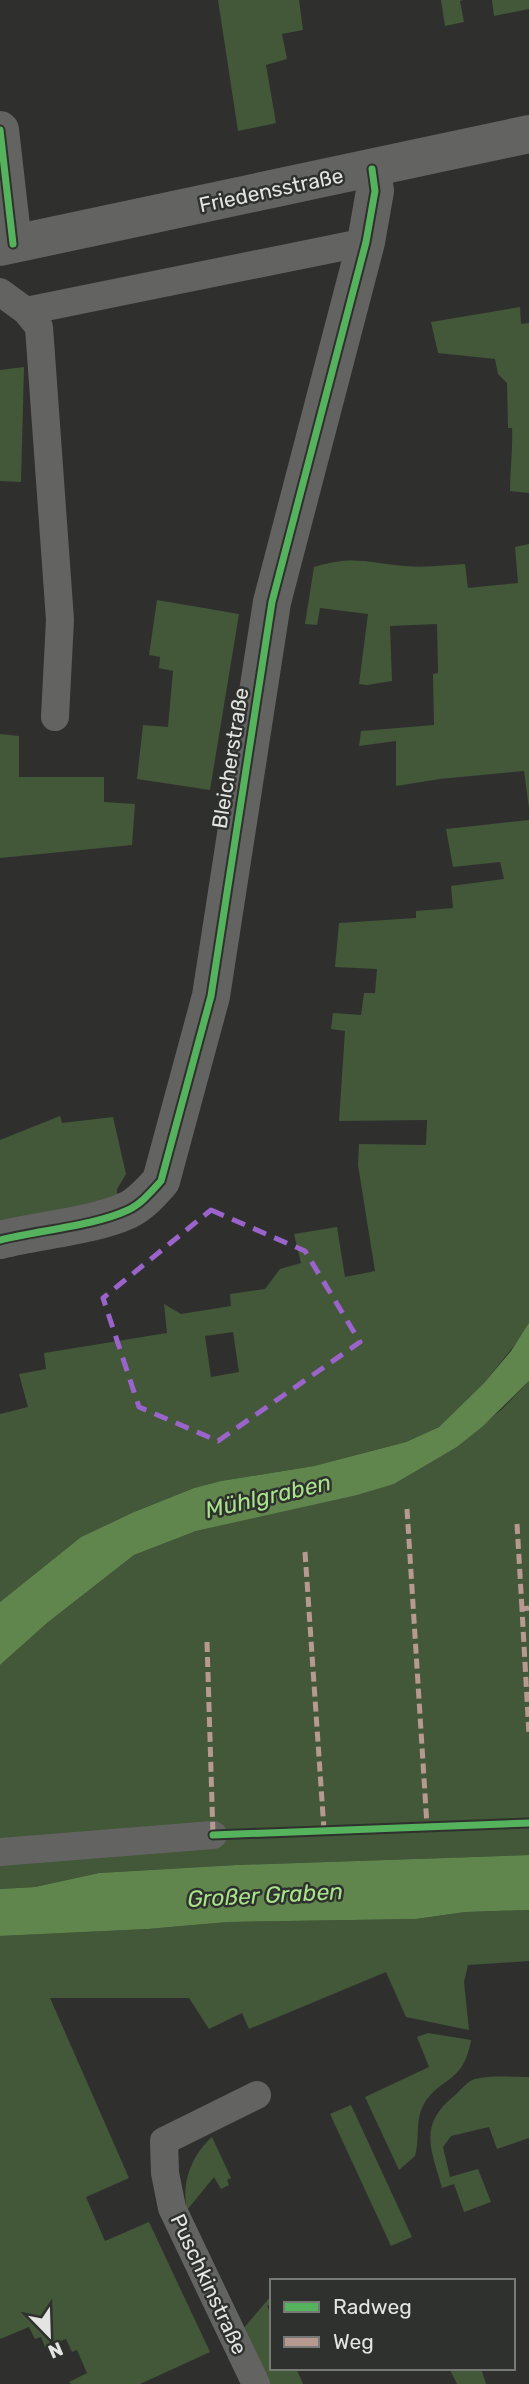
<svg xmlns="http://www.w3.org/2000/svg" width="529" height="2384" font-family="Rubik,sans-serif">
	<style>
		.green { fill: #435739; fill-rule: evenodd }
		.water { fill: #60864d }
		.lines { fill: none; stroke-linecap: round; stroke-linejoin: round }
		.service { stroke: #636462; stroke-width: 28 }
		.minor { stroke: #636462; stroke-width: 38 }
		.secondary { stroke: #636462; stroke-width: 38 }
		.quiet { stroke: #b69a8f; stroke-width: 5; stroke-dasharray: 10 5; stroke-linecap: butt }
		.cycleway-casing { stroke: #2e312d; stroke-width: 11 }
		.cycleway { stroke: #56b35d; stroke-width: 7 }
		.marked { fill: none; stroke: #9a64ca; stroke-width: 5; stroke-dasharray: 14 9; stroke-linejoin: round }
		.labels { text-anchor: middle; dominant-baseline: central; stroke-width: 5; stroke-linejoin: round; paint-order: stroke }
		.street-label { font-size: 21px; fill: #e3e5e2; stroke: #2e312d }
		.water-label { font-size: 23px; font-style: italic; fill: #a8e38c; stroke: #2e312d }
	</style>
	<rect width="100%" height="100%" fill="#2f302e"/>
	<path class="green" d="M 218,0 L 299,0 L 303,30 L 282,34 L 287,59 L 266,65 L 276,123 L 238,131 Z
		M 441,0 L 463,0 L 460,1 L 464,22 L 445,26 Z
		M 492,0 L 529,0 L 529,9 L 494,16 Z
		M 520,307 L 521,324 L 529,323 L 529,493 L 510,491 C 510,470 513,450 512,428 L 508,428 L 507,383 L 498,374 L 495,359 L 438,353 L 431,322 Z
		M 24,367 L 21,482 L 0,481 L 0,370 Z
		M 529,544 L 529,808 L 524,771 L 440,779 L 396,786 L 396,741 L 359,746 L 361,731 L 434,725 L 433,674 L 438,673 L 437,624 L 390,626 L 392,681 L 367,685 L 359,684 L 368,614 L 320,608 L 317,625 L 305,624 L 314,567 C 354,555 367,563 405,566 C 425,568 446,565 465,564 L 468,588 L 518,583 L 515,547 Z
		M 157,600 L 239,614 L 210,790 L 137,779 L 143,725 L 168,727 L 173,671 L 159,668 L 160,657 L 149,655 Z
		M 0,734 L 19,736 L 19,777 L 104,777 L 104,802 L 135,804 L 132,845 L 0,858 Z
		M 529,820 L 529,1323 L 525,1332 L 484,1383 L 439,1427 L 406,1442 L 314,1466 L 221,1481 L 194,1488 L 134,1512 L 81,1537 L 0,1602 L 0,1414 L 28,1407 L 19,1374 L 46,1369 L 44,1353 L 167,1333 L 164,1304 L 181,1314 L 231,1306 L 230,1294 L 265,1289 L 280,1269 L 301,1263 L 294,1234 L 337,1227 L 345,1277 L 375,1271 L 358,1165 L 359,1144 L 426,1145 L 427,1120 L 339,1121 L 345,1031 L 331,1029 L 333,1013 L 361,1015 L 364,993 L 375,993 L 377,969 L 335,967 L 339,923 L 416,918 L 416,911 L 453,908 L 451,886 L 504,879 L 500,862 L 453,867 L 446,829 ZM 233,1332 L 239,1372 L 211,1377 L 205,1336 Z
		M 60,1116 L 62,1123 L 113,1117 L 126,1174 L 117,1189 L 117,1195 L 82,1206 L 0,1222 L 0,1140 Z
		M 529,1381 L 529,1855 L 236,1865 L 99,1873 L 35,1887 L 0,1889 L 0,1665 L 47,1623 L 134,1555 L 196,1531 L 394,1484 L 457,1447 L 502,1409 Z
		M 529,1910 L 529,1961 L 468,1965 L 464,1982 L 469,2030 L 406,2017 L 386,1972 L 249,2029 L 242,2013 L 209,2029 L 189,1998 L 50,1998 L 129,2178 L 86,2197 L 105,2241 L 149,2222 L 210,2352 L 140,2384 L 71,2384 L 69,2382 L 87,2373 L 77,2350 L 72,2352 L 66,2339 L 45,2347 L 41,2337 L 35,2339 L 29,2327 L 0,2339 L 0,1936 L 148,1929 L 228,1922 L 416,1919 L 465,1912 Z
		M 428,2033 L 471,2040 C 463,2086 439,2076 423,2106 C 415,2121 420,2140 415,2156 L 399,2170 L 365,2097 L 429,2067 L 417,2037 Z
		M 529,2077 L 529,2138 L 497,2149 L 489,2127 L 451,2136 L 443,2147 L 450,2177 L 478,2169 L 491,2202 L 464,2212 L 454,2184 L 442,2188 C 431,2149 418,2125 454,2096 C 460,2091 467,2081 475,2079 C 491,2075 512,2077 529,2077 Z
		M 351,2105 L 412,2237 L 391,2246 L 330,2114 Z
		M 212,2137 L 231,2178 L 227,2180 L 229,2185 L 221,2189 L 214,2177 L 187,2210 C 181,2182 192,2155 212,2137 Z
		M 271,2296 L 272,2304 L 267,2306 L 272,2316 L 272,2368 L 296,2368 L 303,2384 L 269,2384 L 243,2329 Z
		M 449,2368 L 481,2368 L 486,2384 L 457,2384 Z"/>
	<path class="water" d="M 529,1323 L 529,1381 L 483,1426 L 457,1447 L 394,1484 L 357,1495 L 196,1531 L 134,1555 L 47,1623 L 0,1665 L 0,1602 L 81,1537 L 134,1512 L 194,1488 L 221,1481 L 314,1466 L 406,1442 L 439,1427 L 484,1383 L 511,1351 Z
		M 529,1855 L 529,1910 L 465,1912 L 416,1919 L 228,1922 L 148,1929 L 0,1936 L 0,1889 L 35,1887 L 99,1873 L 236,1865 Z"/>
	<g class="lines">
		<path class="service" d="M 0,292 L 26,311 L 366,242
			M 26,311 L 39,327 L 60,620 L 55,717
			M 0,1852 L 213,1835
			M 256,2384 L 172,2208 L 165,2173 L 164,2141 L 257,2095"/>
		<path class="minor" d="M 0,130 L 13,244
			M 0,1240 C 39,1230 94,1226 128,1210 C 141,1204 151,1192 161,1181 L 211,996 L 272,602 L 366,242 L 375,191 L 372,169"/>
		<path class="secondary" d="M 0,247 L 529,134"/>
		<path class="quiet" d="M 407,1509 L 427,1826
			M 517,1524 L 522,1609
			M 305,1552 L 324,1830
			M 529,1608 L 522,1609 L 529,1735
			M 207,1642 L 213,1835 L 218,1835"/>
		<defs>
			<path id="cycleway" d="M 0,130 L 13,244
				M 0,1240 C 39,1230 94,1226 128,1210 C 141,1204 151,1192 161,1181 L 211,996 L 272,602 L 366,242 L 375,191 L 372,169
				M 213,1835 L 529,1823"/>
		</defs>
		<use href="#cycleway" class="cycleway-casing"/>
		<use href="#cycleway" class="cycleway"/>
	</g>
	<path class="marked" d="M 211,1210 L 305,1251 L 360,1342 L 218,1441 L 139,1407 L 103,1298 Z"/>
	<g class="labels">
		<g class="street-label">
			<text transform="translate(271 190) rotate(-12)">Friedensstraße</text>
			<text transform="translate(230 758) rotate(-81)">Bleicherstraße</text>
			<text transform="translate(209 2284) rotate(65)">Puschkinstraße</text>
		</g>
		<g class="water-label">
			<text transform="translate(268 1496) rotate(-13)">Mühlgraben</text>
			<text transform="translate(265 1895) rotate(-3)">Großer Graben</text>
		</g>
	</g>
	<rect x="270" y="2279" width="245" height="91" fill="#2e312d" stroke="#767975" stroke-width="2"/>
	<rect x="284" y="2302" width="35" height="10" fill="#56b35d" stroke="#767975" stroke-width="2"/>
	<text x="333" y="2314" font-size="21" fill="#e3e5e2">Radweg</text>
	<rect x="284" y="2337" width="35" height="10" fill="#b69a8f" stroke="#767975" stroke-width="2"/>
	<text x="333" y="2349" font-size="21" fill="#e3e5e2">Weg</text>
	<g transform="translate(49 2335) rotate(157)" stroke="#2e312d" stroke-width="5" paint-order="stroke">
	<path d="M0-5L12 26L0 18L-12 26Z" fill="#e3e5e2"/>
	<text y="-10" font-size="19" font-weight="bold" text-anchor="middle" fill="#e3e5e2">N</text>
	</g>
</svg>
